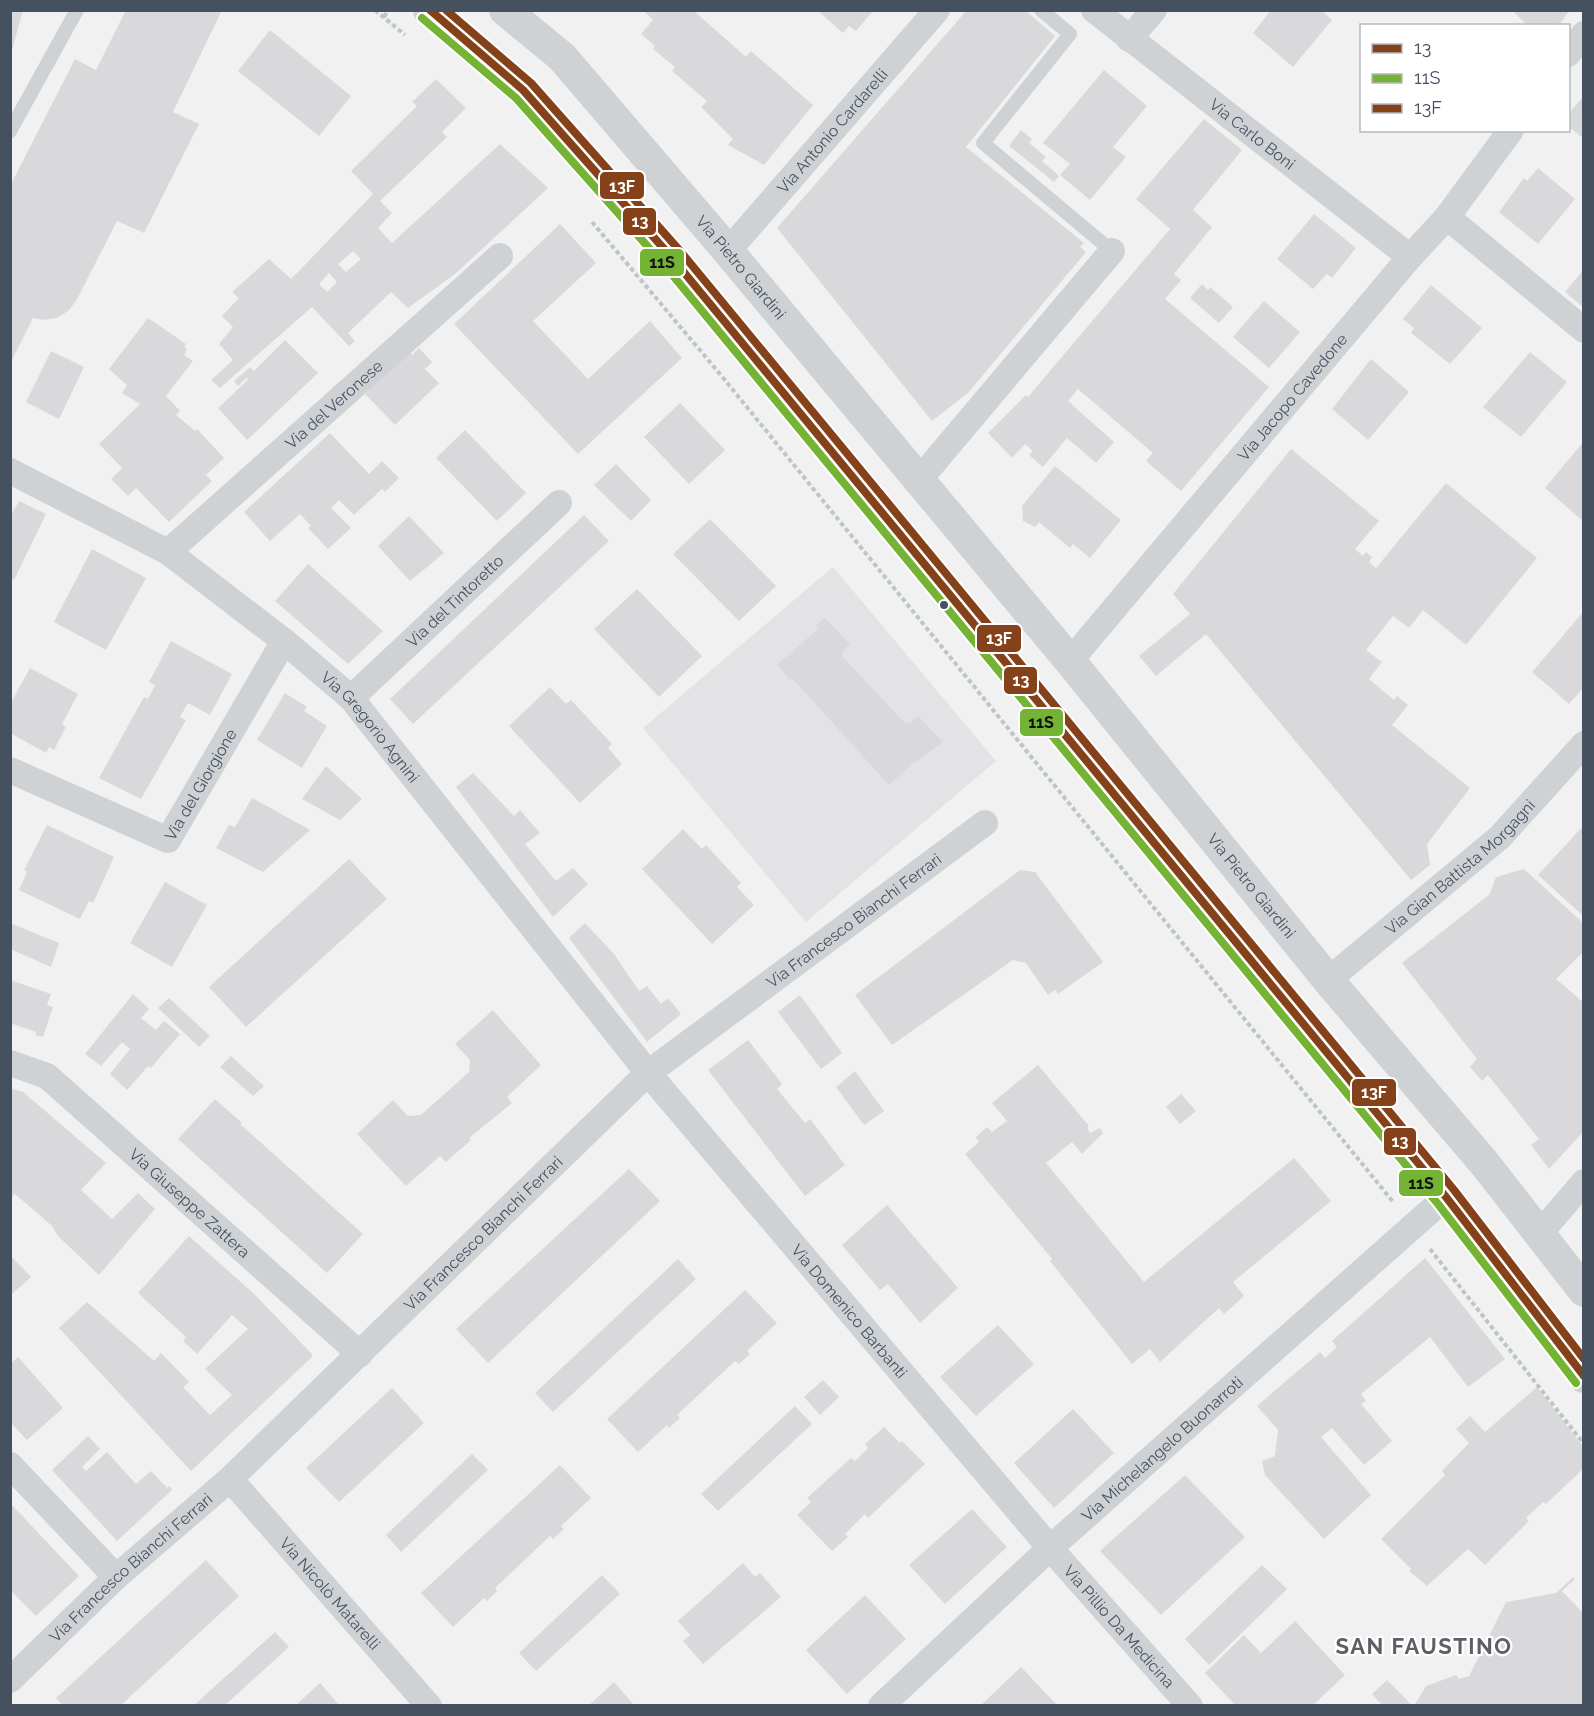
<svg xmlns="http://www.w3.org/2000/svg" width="1594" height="1716" font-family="Raleway,sans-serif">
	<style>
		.education { fill: #e3e2e4 }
		.building { fill: #d9d9db; fill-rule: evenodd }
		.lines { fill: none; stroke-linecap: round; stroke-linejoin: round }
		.path { stroke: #bbc7c5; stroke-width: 4; stroke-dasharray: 4.5 3; stroke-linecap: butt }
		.service { stroke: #cfd2d5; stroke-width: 14 }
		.minor { stroke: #cfd2d5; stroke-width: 26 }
		.tertiary { stroke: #cfd2d5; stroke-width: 32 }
		.bus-1-casing { stroke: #fff; stroke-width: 12 }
		.bus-2-casing { stroke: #fff; stroke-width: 12 }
		.bus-3-casing { stroke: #fff; stroke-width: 12 }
		.bus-1 { stroke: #854119; stroke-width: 8 }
		.bus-2 { stroke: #74b333; stroke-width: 8 }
		.bus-3 { stroke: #854119; stroke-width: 8 }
		.bus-dot { fill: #465160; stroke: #fff; stroke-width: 2 }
		.labels { text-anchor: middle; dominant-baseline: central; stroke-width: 4.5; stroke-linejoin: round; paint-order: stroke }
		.street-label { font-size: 16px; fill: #465160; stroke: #fff }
		.district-label { font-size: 22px; font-weight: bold; letter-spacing: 1.5px; fill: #5c5f66; stroke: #fff }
		.line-badge { stroke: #fff; stroke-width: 2 }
		.badge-label { font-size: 16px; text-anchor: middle; font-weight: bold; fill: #fff }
		.pale-badge-label { font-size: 16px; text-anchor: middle; font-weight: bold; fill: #111 }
	</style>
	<rect width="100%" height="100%" fill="#f2f1f1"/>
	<path class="education" d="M 833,567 L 996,761 L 806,922 L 643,728 Z"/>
	<path class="building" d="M 10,10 L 23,10 L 11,54 L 10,54 Z
		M 126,10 L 222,10 L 173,112 L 199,124 L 144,233 L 117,221 L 76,301 L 68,311 L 56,318 L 43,320 L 33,318 L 10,364 L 10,186 L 75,59 L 96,70 Z
		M 643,10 L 693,10 L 746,57 L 751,51 L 813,105 L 764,165 L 728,145 L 733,139 L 701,107 L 707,101 L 672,71 L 675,67 L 653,49 L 655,46 L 641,34 L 653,20 Z
		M 817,10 L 874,10 L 856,31 L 849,26 L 843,33 Z
		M 967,10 L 1025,10 L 1055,36 L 966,147 L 1084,243 L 1080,247 L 1086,252 L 968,393 L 932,421 L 777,228 Z
		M 1271,10 L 1321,10 L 1332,20 L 1293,67 L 1253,33 Z
		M 1512,10 L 1570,10 L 1558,26 L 1528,26 Z
		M 270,30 L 351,96 L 319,136 L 238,71 Z
		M 1104,70 L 1147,106 L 1113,147 L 1126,157 L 1090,200 L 1060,175 L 1070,164 L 1043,143 Z
		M 436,79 L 466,108 L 442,132 L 447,137 L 380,201 L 392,213 L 378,228 L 392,243 L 500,144 L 548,188 L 455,274 L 408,308 L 391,292 L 348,333 L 355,341 L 349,346 L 312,307 L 220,388 L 211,380 L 233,360 L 219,344 L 233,327 L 222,316 L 239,298 L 232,292 L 269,259 L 291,279 L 300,270 L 373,194 L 351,171 L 417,106 L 412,102 ZM 353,251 L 361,259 L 346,272 L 338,264 ZM 329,273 L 337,282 L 327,292 L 319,284 Z
		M 1584,96 L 1584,139 L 1569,127 L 1569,113 Z
		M 1204,119 L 1242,150 L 1193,210 L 1212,227 L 1174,274 L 1181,280 L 1165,299 L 1269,387 L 1181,491 L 1146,461 L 1153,453 L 1078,389 L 1068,401 L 1114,442 L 1096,463 L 1067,438 L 1043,467 L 1029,455 L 1033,451 L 1025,444 L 1012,458 L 988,433 L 1026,395 L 1028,397 L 1170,229 L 1136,199 Z
		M 1021,130 L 1032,139 L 1029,143 L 1046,157 L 1042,161 L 1059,176 L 1054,182 L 1009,146 Z
		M 1538,168 L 1575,199 L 1538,244 L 1499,212 L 1524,178 L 1527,181 Z
		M 1314,214 L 1356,248 L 1332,278 L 1327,274 L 1313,289 L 1277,259 Z
		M 560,224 L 596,263 L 533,321 L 588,379 L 650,321 L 682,358 L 578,454 L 454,324 Z
		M 1584,269 L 1584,308 L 1565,292 Z
		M 1202,284 L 1208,290 L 1210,287 L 1233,307 L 1219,323 L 1190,298 Z
		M 1431,285 L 1482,328 L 1450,364 L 1411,333 L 1414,328 L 1403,319 Z
		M 1264,301 L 1300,332 L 1269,368 L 1233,337 Z
		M 148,318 L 186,344 L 184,347 L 187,349 L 184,355 L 193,361 L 166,396 L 180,411 L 176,415 L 195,431 L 197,429 L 224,458 L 206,475 L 212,481 L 169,522 L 136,488 L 128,496 L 111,479 L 122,468 L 99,444 L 140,404 L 122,393 L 127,385 L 109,369 Z
		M 285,340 L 318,373 L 247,440 L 218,408 L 249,379 L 246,378 L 238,386 L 234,381 L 250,367 L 254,371 Z
		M 419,348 L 432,362 L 425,369 L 439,383 L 395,425 L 365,394 L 410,352 L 412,355 Z
		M 51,351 L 84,367 L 59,419 L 26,402 Z
		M 1530,352 L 1567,382 L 1521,437 L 1483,407 Z
		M 1371,359 L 1409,392 L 1368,440 L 1332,409 Z
		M 680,403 L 725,450 L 689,484 L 644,437 Z
		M 465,430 L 526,493 L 497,521 L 436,458 Z
		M 330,433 L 369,474 L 382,461 L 399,478 L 385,492 L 382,489 L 354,515 L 339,500 L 331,508 L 351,528 L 328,549 L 308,528 L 311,526 L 300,514 L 270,541 L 244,512 Z
		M 1584,441 L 1584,522 L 1545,488 Z
		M 1291,449 L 1379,521 L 1355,549 L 1363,556 L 1366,552 L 1372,557 L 1369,562 L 1376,568 L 1446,483 L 1537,558 L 1466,645 L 1423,610 L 1409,628 L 1393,616 L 1366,650 L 1382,662 L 1369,679 L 1394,700 L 1397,696 L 1408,705 L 1392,725 L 1470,788 L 1427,844 L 1430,865 L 1411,880 L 1206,634 L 1156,676 L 1139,656 L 1190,614 L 1173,594 Z
		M 616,464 L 651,500 L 631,521 L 594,485 Z
		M 1055,466 L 1121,520 L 1090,558 L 1073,544 L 1070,548 L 1039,522 L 1035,527 L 1023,521 L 1022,506 Z
		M 19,501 L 46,514 L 14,580 L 10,578 L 10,517 Z
		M 584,515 L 609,541 L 413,724 L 390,699 Z
		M 409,516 L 444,553 L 410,581 L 378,546 Z
		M 710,519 L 776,586 L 739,621 L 673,554 Z
		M 92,549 L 146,578 L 106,650 L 54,622 Z
		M 308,564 L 383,631 L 348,664 L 275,601 Z
		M 637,589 L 702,656 L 659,697 L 594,629 Z
		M 1584,611 L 1584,687 L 1569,704 L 1532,672 Z
		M 825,618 L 850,644 L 842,652 L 844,654 L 842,656 L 905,723 L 910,724 L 918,716 L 943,742 L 911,765 L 889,785 L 792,678 L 790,680 L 777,665 L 819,628 L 816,626 Z
		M 171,641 L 232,674 L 210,715 L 188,703 L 180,717 L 186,720 L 141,799 L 99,778 L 144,697 L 148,699 L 155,685 L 149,682 Z
		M 30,668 L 78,694 L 62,724 L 66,727 L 54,750 L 49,747 L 46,753 L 10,733 L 10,704 Z
		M 550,687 L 566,704 L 571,700 L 612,744 L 608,748 L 622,764 L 580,803 L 509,726 Z
		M 285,693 L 307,707 L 304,711 L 327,726 L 302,768 L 257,740 Z
		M 326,766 L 362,799 L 340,820 L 302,799 Z
		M 473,773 L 514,816 L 520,810 L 540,833 L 525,844 L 556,881 L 573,868 L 588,884 L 553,917 L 456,787 Z
		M 252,798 L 310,830 L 263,872 L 216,848 L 229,825 L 235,827 Z
		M 47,825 L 114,857 L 93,903 L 89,901 L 80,919 L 19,890 L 27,872 L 24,870 Z
		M 1584,825 L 1584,911 L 1581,914 L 1538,875 Z
		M 683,829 L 702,849 L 706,845 L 741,883 L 737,887 L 754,905 L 712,944 L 642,869 Z
		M 349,859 L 387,899 L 246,1027 L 209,987 Z
		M 1524,869 L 1584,924 L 1584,951 L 1556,979 L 1584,1003 L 1584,1131 L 1549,1169 L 1531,1145 L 1539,1139 L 1488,1075 L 1482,1081 L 1470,1067 L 1477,1059 L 1402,963 L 1490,894 L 1496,877 Z
		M 1020,870 L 1035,872 L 1103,962 L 1058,994 L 1055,990 L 1048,995 L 1026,963 L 1013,960 L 892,1045 L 855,995 Z
		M 165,882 L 207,905 L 172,967 L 130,943 Z
		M 10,923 L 59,943 L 51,967 L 10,949 Z
		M 585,923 L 614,954 L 639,991 L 647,986 L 661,1004 L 668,998 L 681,1014 L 647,1042 L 569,938 Z
		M 10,980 L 51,994 L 47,1005 L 53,1007 L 43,1037 L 35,1035 L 36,1032 L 10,1023 Z
		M 133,994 L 149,1009 L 141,1018 L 156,1030 L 164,1021 L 180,1034 L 151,1068 L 148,1066 L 127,1090 L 110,1074 L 130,1049 L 122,1042 L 101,1066 L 85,1054 Z
		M 800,995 L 842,1053 L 821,1069 L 778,1012 Z
		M 169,998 L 210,1036 L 199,1047 L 158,1008 Z
		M 493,1010 L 541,1065 L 507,1097 L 512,1103 L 469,1138 L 471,1140 L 446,1162 L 440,1156 L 406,1186 L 357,1134 L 393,1100 L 408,1116 L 421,1115 L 469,1072 L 470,1060 L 455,1044 Z
		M 748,1040 L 782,1084 L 777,1089 L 805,1123 L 810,1119 L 845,1165 L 805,1196 L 708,1070 Z
		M 231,1056 L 264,1086 L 253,1096 L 220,1067 Z
		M 1038,1065 L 1089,1126 L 1087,1128 L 1090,1133 L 1100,1128 L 1103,1133 L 1082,1154 L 1072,1142 L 1046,1163 L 1144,1282 L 1294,1158 L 1331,1201 L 1233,1282 L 1244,1296 L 1224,1314 L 1219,1308 L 1160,1362 L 1150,1349 L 1132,1364 L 1050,1261 L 1052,1259 L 965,1154 L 979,1142 L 976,1137 L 987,1127 L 992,1132 L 1007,1121 L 992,1103 Z
		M 855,1071 L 884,1111 L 864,1125 L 836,1087 Z
		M 10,1088 L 23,1092 L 106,1163 L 81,1190 L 112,1219 L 138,1193 L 155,1209 L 99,1275 L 58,1236 L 52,1226 L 15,1194 L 10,1198 Z
		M 1181,1094 L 1196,1111 L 1180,1124 L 1166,1107 Z
		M 215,1099 L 242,1123 L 240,1124 L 363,1234 L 327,1273 L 178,1139 Z
		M 629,1169 L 660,1201 L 488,1363 L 456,1329 Z
		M 887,1205 L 958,1288 L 920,1323 L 888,1284 L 880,1290 L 842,1245 Z
		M 189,1236 L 253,1293 L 312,1354 L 312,1357 L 191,1471 L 59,1328 L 87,1302 L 154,1361 L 161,1353 L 189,1382 L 183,1387 L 210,1415 L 232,1395 L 205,1369 L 248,1329 L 232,1315 L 197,1354 L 183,1341 L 186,1337 L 138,1293 Z
		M 10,1255 L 31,1277 L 10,1296 Z
		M 1425,1258 L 1505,1359 L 1468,1387 L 1430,1337 L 1361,1394 L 1366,1401 L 1361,1404 L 1392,1441 L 1364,1465 L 1332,1428 L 1321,1437 L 1371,1495 L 1324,1539 L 1265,1475 L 1262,1461 L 1275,1456 L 1278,1430 L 1257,1406 L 1320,1352 L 1325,1358 L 1337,1347 L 1332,1341 Z
		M 678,1259 L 696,1279 L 553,1412 L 535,1393 Z
		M 745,1290 L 777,1323 L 747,1351 L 750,1354 L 739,1364 L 735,1361 L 677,1415 L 680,1418 L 669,1428 L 667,1425 L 638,1452 L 607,1419 Z
		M 998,1325 L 1034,1364 L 976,1416 L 940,1377 Z
		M 18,1357 L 63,1408 L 27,1440 L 10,1422 L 10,1364 Z
		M 823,1380 L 839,1397 L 820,1415 L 804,1397 Z
		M 1537,1387 L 1584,1448 L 1584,1468 L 1546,1504 L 1543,1502 L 1526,1518 L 1529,1521 L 1485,1565 L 1468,1549 L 1427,1586 L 1409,1571 L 1411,1569 L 1381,1539 L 1445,1475 L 1442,1471 L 1469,1443 L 1456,1429 L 1470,1416 L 1485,1432 Z
		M 392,1388 L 424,1423 L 339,1502 L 306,1468 Z
		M 795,1406 L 812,1424 L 718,1511 L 701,1494 Z
		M 1073,1409 L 1114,1453 L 1054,1508 L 1014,1463 Z
		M 884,1427 L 900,1443 L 902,1441 L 925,1464 L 868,1518 L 865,1514 L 845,1534 L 848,1537 L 832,1551 L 797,1515 L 811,1502 L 807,1498 L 851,1458 L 855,1461 L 868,1448 L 865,1444 Z
		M 88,1436 L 100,1449 L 82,1467 L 86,1471 L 107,1452 L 136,1484 L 151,1471 L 167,1488 L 170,1486 L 172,1490 L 117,1541 L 52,1470 Z
		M 472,1454 L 488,1470 L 401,1552 L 386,1535 Z
		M 560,1465 L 591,1498 L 561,1526 L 564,1529 L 553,1539 L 550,1536 L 495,1588 L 497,1591 L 487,1601 L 484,1598 L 453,1627 L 421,1593 Z
		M 1185,1475 L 1245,1537 L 1161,1615 L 1100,1551 Z
		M 10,1503 L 79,1576 L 36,1616 L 10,1590 Z
		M 972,1509 L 1007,1547 L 945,1604 L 909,1565 Z
		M 206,1560 L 239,1596 L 120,1706 L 63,1706 L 56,1698 Z
		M 743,1563 L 755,1577 L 760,1573 L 781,1597 L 703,1664 L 683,1641 L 690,1635 L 678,1621 Z
		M 1262,1565 L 1287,1589 L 1209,1665 L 1185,1639 Z
		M 602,1575 L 620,1594 L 536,1671 L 519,1653 Z
		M 1573,1577 L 1575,1579 L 1562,1591 L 1584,1614 L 1584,1706 L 1414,1706 L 1426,1686 L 1456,1675 L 1459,1679 L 1469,1676 L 1506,1602 L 1556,1593 Z
		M 865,1595 L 906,1639 L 847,1694 L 806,1650 Z
		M 1295,1621 L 1345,1675 L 1312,1706 L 1236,1706 L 1205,1673 L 1244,1635 L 1261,1653 Z
		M 275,1632 L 289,1647 L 224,1706 L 193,1706 Z
		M 1021,1667 L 1058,1706 L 980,1706 Z
		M 1387,1680 L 1407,1700 L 1412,1706 L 1383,1706 L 1372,1694 Z
		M 614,1682 L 635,1706 L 588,1706 Z
		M 320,1683 L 340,1706 L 295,1706 Z"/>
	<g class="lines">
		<path class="path" d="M 375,10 L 405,35
			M 384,17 L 388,10
			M 592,222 L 720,374 L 1394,1203
			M 1430,1249 L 1584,1444"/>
		<path class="service" d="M 1041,10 L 1070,34 L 983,143 L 1112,251
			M 10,131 L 77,10"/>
		<g class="minor">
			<path id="s1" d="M 1094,10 L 1410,257"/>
			<path d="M 1129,39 L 1154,10"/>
			<path d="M 1568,54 L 1584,34"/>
			<path d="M 1447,217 L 1584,330"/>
			<path id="s2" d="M 728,251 L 937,10"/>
			<path id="s3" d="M 10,471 L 168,552 L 284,641 L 351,698 L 648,1073 L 1050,1548 L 1190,1706"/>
			<path d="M 919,480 L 1112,251"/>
			<path id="s4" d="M 168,552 L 500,256"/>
			<path id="s5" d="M 1070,661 L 1410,257 L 1447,217 L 1511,130"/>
			<path id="s6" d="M 351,698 L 559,503"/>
			<path id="s7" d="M 10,770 L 168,840 L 284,641"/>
			<path id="s8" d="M 1328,980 L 1500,837 L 1584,744"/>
			<path id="s9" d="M 10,1063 L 47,1076 L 360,1354"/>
			<path d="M 1540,1233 L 1584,1182"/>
			<path d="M 10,1465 L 116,1577"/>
			<path id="s10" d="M 230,1479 L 429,1706"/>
			<path id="s11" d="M 10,1680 L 116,1577 L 230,1479 L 648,1073 L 985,823"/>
			<path id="s12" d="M 881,1706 L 1050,1548 L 1446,1197"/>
		</g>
		<g class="tertiary">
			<path d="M 429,10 L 523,90 L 673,259 L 1446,1197 L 1584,1377"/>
			<path id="s13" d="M 505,10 L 562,57 L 728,251 L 1070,661 L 1328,980 L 1485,1164 L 1584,1291"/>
		</g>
		<defs>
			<path id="bus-1" d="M 430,10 L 523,90 L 673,259 L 1446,1197 L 1584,1376"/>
			<path id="bus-2" d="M 422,18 L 516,98 L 665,266 L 1438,1204 L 1576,1383"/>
			<path id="bus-3" d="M 446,10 L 531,83 L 681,252 L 1454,1190 L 1584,1359"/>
		</defs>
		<use href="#bus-1" class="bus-1-casing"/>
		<use href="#bus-2" class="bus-2-casing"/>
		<use href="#bus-3" class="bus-3-casing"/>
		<use href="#bus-1" class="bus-1"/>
		<use href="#bus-2" class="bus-2"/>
		<use href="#bus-3" class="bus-3"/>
	</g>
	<circle class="bus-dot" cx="944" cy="605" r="5"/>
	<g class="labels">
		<g class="street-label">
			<text stroke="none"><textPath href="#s2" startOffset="159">Via Antonio Cardarelli</textPath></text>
			<text stroke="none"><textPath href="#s1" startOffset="201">Via Carlo Boni</textPath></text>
			<text stroke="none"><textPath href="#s13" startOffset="350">Via Pietro Giardini</textPath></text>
			<text stroke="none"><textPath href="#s5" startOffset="345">Via Jacopo Cavedone</textPath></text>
			<text stroke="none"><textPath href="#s4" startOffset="222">Via del Veronese</textPath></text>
			<text stroke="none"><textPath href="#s6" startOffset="142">Via del Tintoretto</textPath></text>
			<text stroke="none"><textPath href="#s3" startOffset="446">Via Gregorio Agnini</textPath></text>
			<text stroke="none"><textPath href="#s7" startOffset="237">Via del Giorgione</textPath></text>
			<text stroke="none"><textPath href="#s8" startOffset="174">Via Gian Battista Morgagni</textPath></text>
			<text stroke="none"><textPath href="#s13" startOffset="1152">Via Pietro Giardini</textPath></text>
			<text stroke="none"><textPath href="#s11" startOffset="1137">Via Francesco Bianchi Ferrari</textPath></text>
			<text stroke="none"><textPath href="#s9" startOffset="230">Via Giuseppe Zattera</textPath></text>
			<text stroke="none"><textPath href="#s11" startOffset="651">Via Francesco Bianchi Ferrari</textPath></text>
			<text stroke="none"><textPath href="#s3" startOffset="1202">Via Domenico Barbanti</textPath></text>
			<text stroke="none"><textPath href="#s12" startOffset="381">Via Michelangelo Buonarroti</textPath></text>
			<text stroke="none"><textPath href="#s11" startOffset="165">Via Francesco Bianchi Ferrari</textPath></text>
			<text stroke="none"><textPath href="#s10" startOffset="152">Via Nicolò Matarelli</textPath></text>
			<text stroke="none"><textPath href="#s3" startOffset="1617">Via Pillio Da Medicina</textPath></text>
		</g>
		<g class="district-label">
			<text x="1424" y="1646">SAN FAUSTINO</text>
		</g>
	</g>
	<g class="line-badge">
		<rect x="599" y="171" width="46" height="29" rx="6" fill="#854119"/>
		<rect x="622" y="207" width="35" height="29" rx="6" fill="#854119"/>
		<rect x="639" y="248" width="46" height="29" rx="6" fill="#74b333"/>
		<rect x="976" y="624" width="46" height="29" rx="6" fill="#854119"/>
		<rect x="1003" y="666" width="35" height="29" rx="6" fill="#854119"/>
		<rect x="1019" y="708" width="45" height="29" rx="6" fill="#74b333"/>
		<rect x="1351" y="1078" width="46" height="29" rx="6" fill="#854119"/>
		<rect x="1383" y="1127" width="34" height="29" rx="6" fill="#854119"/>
		<rect x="1398" y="1169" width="46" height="28" rx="6" fill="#74b333"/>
	</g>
	<g class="badge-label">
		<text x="622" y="192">13F</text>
		<text x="640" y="227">13</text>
		<text x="999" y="644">13F</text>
		<text x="1021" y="686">13</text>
		<text x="1374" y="1098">13F</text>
		<text x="1400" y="1147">13</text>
	</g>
	<g class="pale-badge-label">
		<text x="662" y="268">11S</text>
		<text x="1041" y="728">11S</text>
		<text x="1421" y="1189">11S</text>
	</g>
	<rect width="1594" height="1716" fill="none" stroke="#465160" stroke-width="24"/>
	<rect x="1360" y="24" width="210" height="108" fill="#ffffff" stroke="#b5b9bf" stroke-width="1.5"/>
	<rect x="1372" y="44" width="30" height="9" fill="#854119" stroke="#b5b9bf" stroke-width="1.5"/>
	<text x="1414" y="54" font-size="18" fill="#465160">13</text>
	<rect x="1372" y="74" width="30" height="9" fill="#74b333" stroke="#b5b9bf" stroke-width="1.5"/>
	<text x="1414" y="84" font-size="18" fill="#465160">11S</text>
	<rect x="1372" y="104" width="30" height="9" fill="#854119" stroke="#b5b9bf" stroke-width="1.5"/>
	<text x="1414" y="114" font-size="18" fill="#465160">13F</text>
</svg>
